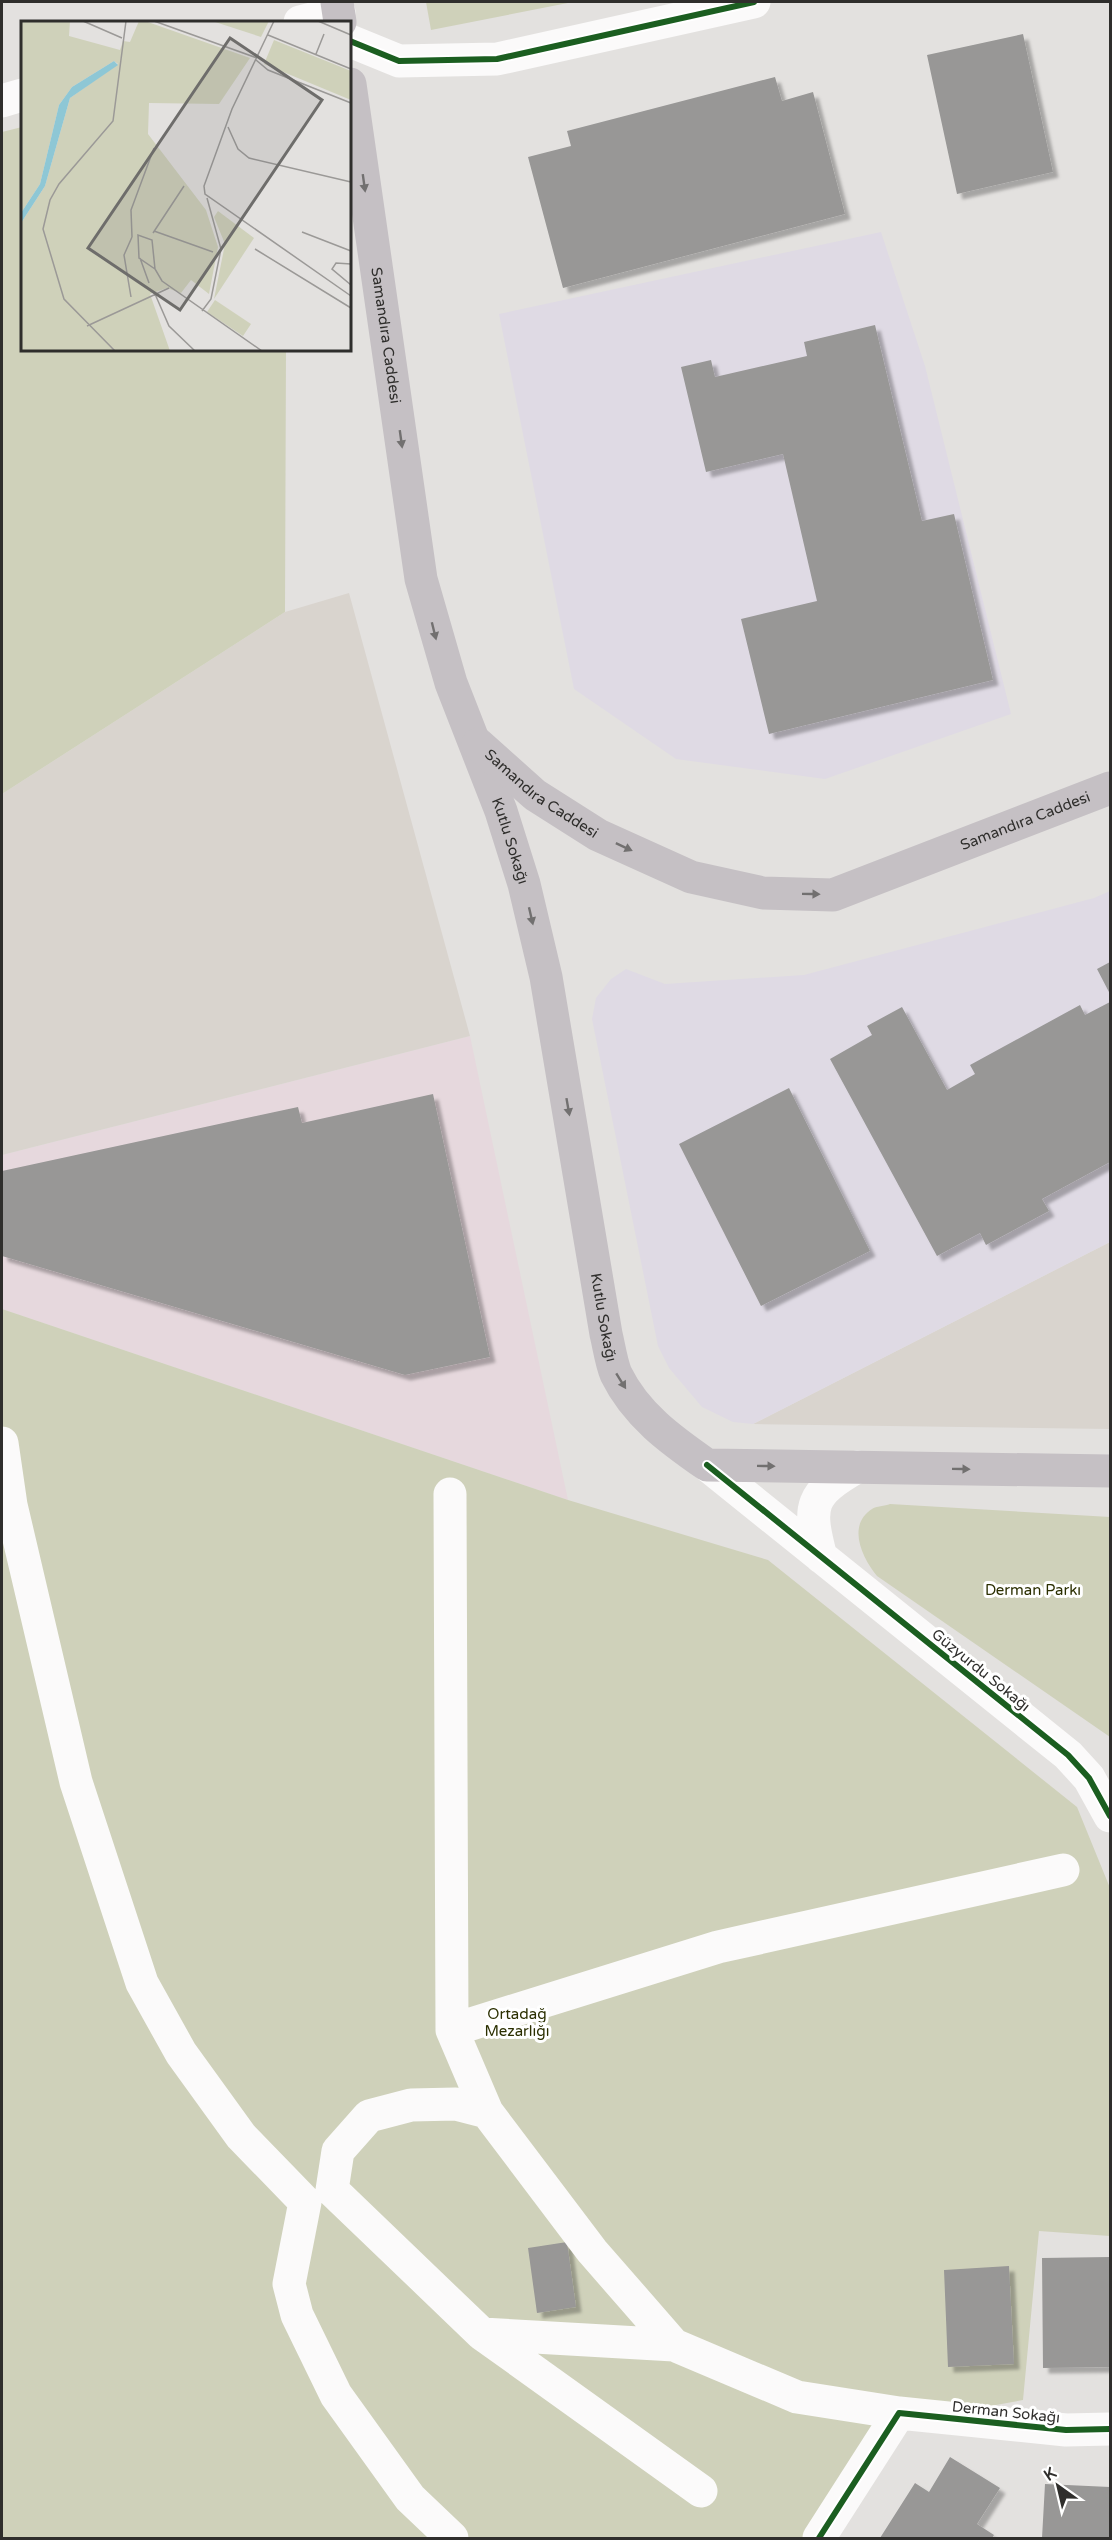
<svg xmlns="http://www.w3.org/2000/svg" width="1112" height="2540" font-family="'Varela Round',sans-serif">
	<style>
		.commercial { fill: #e6d8dd }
		.built { fill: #d9d4ce }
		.education { fill: #dfdae4 }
		.green { fill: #cfd1ba }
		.building { fill: #989796; filter: url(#shadow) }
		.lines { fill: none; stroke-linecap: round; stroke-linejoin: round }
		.minor { stroke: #fbfafa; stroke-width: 33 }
		.major { stroke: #c5c0c4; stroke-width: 33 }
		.cycleway-casing { stroke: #fff; stroke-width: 10 }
		.cycleway { stroke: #1b5e20; stroke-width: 6 }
		.oneway { fill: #727070 }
		.labels { text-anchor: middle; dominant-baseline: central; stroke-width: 6; stroke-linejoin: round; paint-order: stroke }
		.street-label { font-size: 15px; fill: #2f2e2c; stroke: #fff }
		.park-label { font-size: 15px; fill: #2b2f00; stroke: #fff }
		.inset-road { fill: none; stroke: #9b9997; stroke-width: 1.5 }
		.view { fill: #6e6d6b; fill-opacity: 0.15; stroke: #6e6d6b; stroke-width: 3 }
		.inset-edge { fill: none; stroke: #2f2e2c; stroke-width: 3 }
	</style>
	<defs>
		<filter id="shadow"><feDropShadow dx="5.5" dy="5.5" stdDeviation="1.5" flood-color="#0004"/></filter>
	</defs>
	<rect width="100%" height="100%" fill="#e3e1df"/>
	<path class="commercial" d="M 470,1036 L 568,1500 L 2,1309 L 2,1155 Z"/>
	<path class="built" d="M 349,593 L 470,1036 L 2,1155 L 2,794 L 285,612 Z
		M 1110,1242 L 1110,1429 L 753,1424 Z"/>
	<path class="education" d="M 881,232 L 925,366 L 1011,714 L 825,779 L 676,759 L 574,689 L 499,314 Z
		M 1110,891 L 1110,1242 L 753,1424 L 733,1422 L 702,1407 L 669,1368 L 658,1346 L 592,1019 L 596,998 L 611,979 L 626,969 L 665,984 L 804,975 L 1094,898 Z"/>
	<path class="green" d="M 426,2 L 573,2 L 431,30 Z
		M 22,127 L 22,350 L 286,350 L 285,612 L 2,794 L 2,132 Z
		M 2,1309 L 568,1500 L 768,1560 L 1077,1807 L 1110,1888 L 1110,2236 L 1039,2231 L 1023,2400 L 880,2426 L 804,2538 L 2,2538 Z
		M 890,1504 L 1110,1517 L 1110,1737 L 877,1576 C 863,1559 846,1526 872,1509 C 876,1506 885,1506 890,1504 Z"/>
	<path class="building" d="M 1023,34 L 1053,172 L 957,194 L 927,55 Z
		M 775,77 L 782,101 L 813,92 L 845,214 L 563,288 L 528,157 L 571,146 L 567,131 Z
		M 875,325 L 922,521 L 954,514 L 993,680 L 769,734 L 741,619 L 817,601 L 783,454 L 706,472 L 681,367 L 711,360 L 715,377 L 807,356 L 804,342 Z
		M 1110,962 L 1110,994 L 1097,969 Z
		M 1110,1002 L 1110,1162 L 1042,1199 L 1049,1211 L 986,1245 L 980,1233 L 937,1256 L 830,1059 L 872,1035 L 867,1026 L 902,1007 L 947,1090 L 975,1074 L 970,1065 L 1080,1005 L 1085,1015 Z
		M 789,1088 L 870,1251 L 761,1306 L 679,1144 Z
		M 433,1094 L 490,1357 L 405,1375 L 2,1256 L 2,1171 L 298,1107 L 302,1123 Z
		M 567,2242 L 576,2307 L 537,2313 L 528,2248 Z
		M 1110,2257 L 1110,2367 L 1043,2368 L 1042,2258 Z
		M 1009,2266 L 1014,2364 L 948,2367 L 944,2270 Z
		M 950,2457 L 1000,2488 L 977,2524 L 994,2535 L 992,2538 L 880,2538 L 915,2483 L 929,2492 Z
		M 1045,2484 L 1110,2487 L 1110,2538 L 1042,2538 Z"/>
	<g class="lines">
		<path class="minor" d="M 300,22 L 339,12
			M 350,41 L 399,61 L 497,59 L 754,2
			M 2,101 L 22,95
			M 2,1443 L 11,1505 L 76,1782 L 142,1983 L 181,2053 L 241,2136 L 305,2202
			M 707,1465 L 1068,1755 L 1089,1778 L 1110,1816
			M 450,1494 L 452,2030 L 487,2112
			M 821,1557 C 807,1505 810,1494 857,1467
			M 452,2030 L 718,1947 L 1063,1870
			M 305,2202 L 289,2284 L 297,2315 L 336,2395 L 410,2498 L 452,2538
			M 482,2334 L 701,2491
			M 674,2345 L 482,2334 L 332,2190 L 338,2151 L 369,2116 L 411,2105 L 456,2104 L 487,2112 L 592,2251 L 674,2345 L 797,2397 L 899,2413 L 1066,2430 L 1110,2429
			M 819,2538 L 899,2413"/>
		<g class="major">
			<path d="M 337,2 L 340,22"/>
			<path id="s1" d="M 350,84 L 421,579 L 451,683 L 501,811 L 524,884 L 546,977 L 606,1334 C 609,1346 611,1362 616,1374 C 636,1415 671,1440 707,1465 L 1110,1471"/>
			<path id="s2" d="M 478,744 L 535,795 L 598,835 L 691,877 L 763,893 L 833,895 L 1110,788"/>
		</g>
		<defs>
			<path id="cycleway" d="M 350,41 L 399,61 L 497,59 L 754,2
				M 707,1465 L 1068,1755 L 1089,1778 L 1110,1816
				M 819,2538 L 899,2413 L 1066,2430 L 1110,2429"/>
		</defs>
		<use href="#cycleway" class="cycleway-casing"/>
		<use href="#cycleway" class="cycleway"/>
	</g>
	<defs><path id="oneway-solid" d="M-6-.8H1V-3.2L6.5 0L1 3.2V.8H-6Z" transform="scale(1.5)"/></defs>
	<g class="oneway">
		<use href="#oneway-solid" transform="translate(364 183) rotate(82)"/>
		<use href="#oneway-solid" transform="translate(401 439) rotate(82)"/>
		<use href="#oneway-solid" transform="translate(434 631) rotate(76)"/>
		<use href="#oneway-solid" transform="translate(624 847) rotate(25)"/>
		<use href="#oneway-solid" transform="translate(811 894) rotate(1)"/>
		<use href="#oneway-solid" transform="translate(531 916) rotate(77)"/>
		<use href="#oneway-solid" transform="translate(568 1107) rotate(80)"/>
		<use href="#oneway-solid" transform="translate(621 1381) rotate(58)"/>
		<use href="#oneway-solid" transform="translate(766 1466) rotate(1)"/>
		<use href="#oneway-solid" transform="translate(961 1469) rotate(1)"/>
	</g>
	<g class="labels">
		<g class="street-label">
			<text stroke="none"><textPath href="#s1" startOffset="254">Samandıra Caddesi</textPath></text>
			<text stroke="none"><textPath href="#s2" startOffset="81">Samandıra Caddesi</textPath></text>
			<text stroke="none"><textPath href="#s2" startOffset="603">Samandıra Caddesi</textPath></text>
			<text stroke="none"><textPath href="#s1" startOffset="777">Kutlu Sokağı</textPath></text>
			<text stroke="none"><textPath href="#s1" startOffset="1263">Kutlu Sokağı</textPath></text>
			<text transform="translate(981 1670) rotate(39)">Güzyurdu Sokağı</text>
			<text transform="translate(1006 2412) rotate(6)">Derman Sokağı</text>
		</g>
		<g class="park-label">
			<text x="1033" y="1590">Derman Parkı</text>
			<text x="517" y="2014">Ortadağ<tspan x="517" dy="17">Mezarlığı</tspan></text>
		</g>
	</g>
	<g transform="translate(21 21)">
		<rect width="330" height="330" fill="#e3e1df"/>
		<path d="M 0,0 L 49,0 L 48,15 L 99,29 L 102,20 L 109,21 L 118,0 L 124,0 L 229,37 L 198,83 L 128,82 L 127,113 L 185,189 L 197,226 L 188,273 L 170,259 L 160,272 L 146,267 L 129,273 L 149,330 L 0,330 L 0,202 L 24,165 L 49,77 L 97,43 L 93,40 L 51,66 L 38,84 L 19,163 L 0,192 ZM 191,0 L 248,0 L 240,16 ZM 253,19 L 330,50 L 330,79 L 243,43 ZM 197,190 L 233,217 L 193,278 L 204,223 L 193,196 ZM 194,279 L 230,303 L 222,315 L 186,291 Z" fill="#cfd1ba"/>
		<path d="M 93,40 L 97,44 L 49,77 L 24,165 L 0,202 L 0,192 L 19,163 L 38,84 L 51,66 Z" fill="#8ec7d5"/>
		<path class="inset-road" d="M 62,0 L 101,17M 133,0 L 236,37M 253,0 L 211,88 L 183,165 L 184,173 L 330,275M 297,0 L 330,14M 247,14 L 330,48M 295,33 L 303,13M 235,39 L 247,49 L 330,82M 207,106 L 217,128 L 228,137 L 330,161M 133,210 L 192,231M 281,211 L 330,230M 132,212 L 163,165M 111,216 L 110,189 L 133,127M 234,228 L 330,287M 119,237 L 128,262M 330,243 L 315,242 L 311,248 L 330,264M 134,248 L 118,237 L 117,214 L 131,219 L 134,248 L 141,260 L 241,330M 134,273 L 148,305 L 174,330M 110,276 L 103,234 L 111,216M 181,290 L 190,278 L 200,228 L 186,177M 66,305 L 148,267M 94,330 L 43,278 L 22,208 L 29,179 L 38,163 L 92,100 L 105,0"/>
		<path class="view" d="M 209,17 L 301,79 L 159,289 L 67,227 Z"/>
		<rect width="330" height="330" class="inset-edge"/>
	</g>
	<rect width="1112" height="2540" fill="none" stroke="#2f2e2c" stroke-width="6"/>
	<g transform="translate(1058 2486) rotate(326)" stroke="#ffffff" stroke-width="4.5" paint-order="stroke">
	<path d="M0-4.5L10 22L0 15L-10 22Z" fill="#2f2e2c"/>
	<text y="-9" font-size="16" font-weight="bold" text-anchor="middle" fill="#2f2e2c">K</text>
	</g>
</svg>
